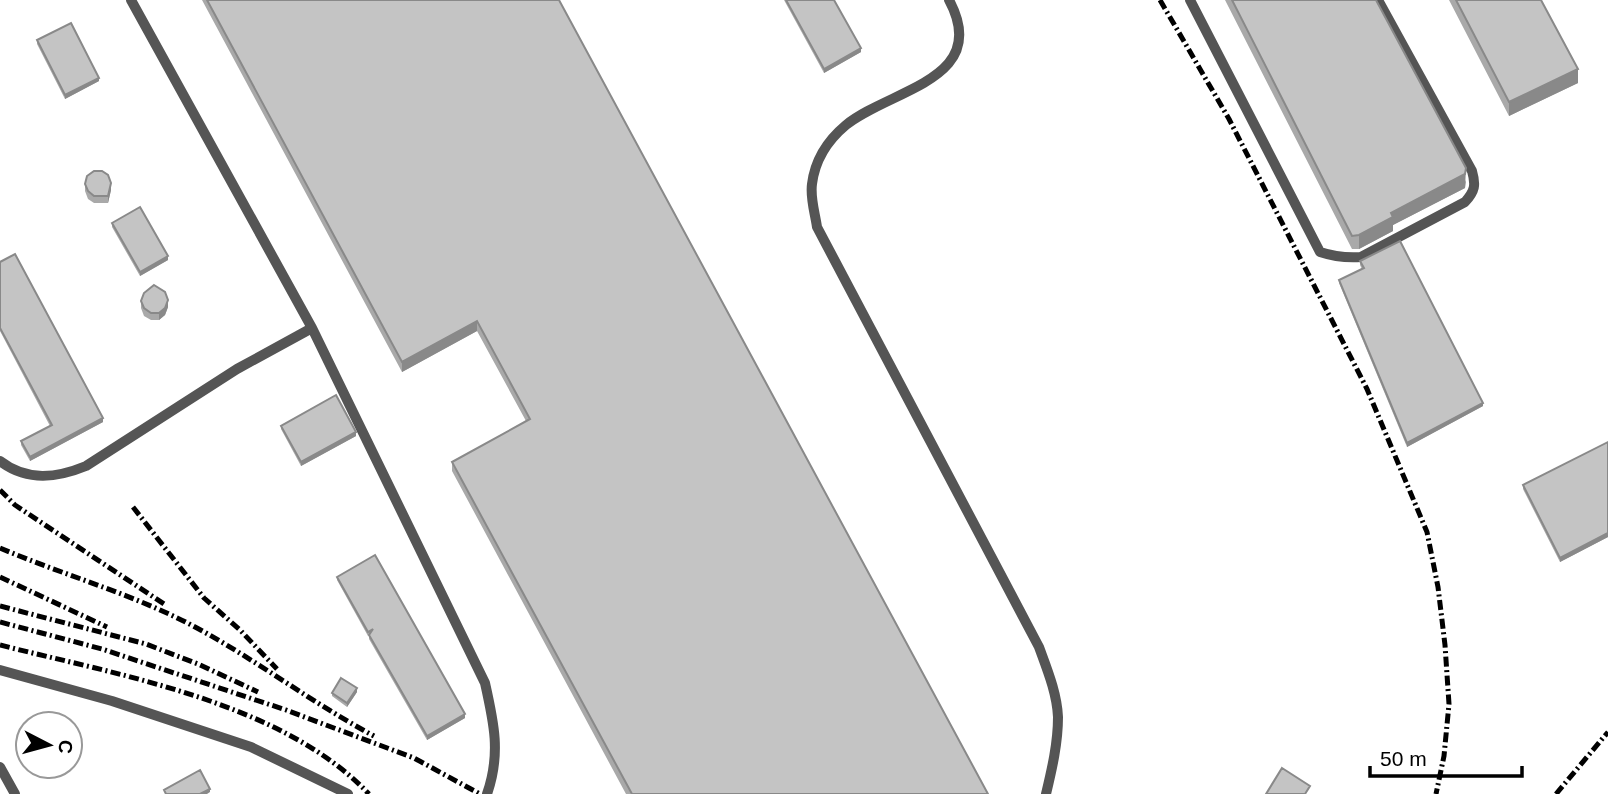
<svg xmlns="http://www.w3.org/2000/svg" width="1608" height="794" font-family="Helvetica,sans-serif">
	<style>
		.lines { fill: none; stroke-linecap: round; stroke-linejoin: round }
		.service { stroke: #555; stroke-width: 10 }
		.rail { stroke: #000; stroke-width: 5; stroke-dasharray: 10 3.5 2 3.5; stroke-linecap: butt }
		.wall { fill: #a9a9a9 }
		.shaded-wall { fill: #898989 }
		.building { fill: #c4c4c4; stroke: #898989; stroke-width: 2 }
	</style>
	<rect width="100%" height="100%" fill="#fff"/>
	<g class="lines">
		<path class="service" d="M 131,0 L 312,328 L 485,683 C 494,723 501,754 487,794
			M 949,0 C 992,80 890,89 846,125 C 828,140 815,160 812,184 C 810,198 815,213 817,227 L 1039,647 C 1047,669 1057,693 1058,717 C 1058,743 1052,769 1046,794
			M 1190,0 L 1320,252 C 1335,257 1346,258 1361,257 L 1465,202 C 1475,191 1476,185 1472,171 L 1378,0
			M 0,461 C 27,482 57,478 86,466 L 237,369 L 312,328
			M 0,670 L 112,701 L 251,747 L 348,794
			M 0,767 L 15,794"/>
		<path class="rail" d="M 1160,0 L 1229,119 L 1367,389 L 1427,532 L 1438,587 L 1445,645 L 1449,704 L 1444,756 L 1436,794
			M 0,490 L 15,505 L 164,604
			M 133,507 L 204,598 L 240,630 L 277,669
			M 0,548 C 68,577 141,596 206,633 C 263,665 316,705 374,736
			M 0,577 L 107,627
			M 0,606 L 146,644 L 198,664 L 258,692
			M 0,622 L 102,649 L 286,710 L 414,758 L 480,794
			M 0,645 C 118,675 282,702 369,794
			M 1556,794 L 1608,732"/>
	</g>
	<path class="wall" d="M 202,0 L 559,0 L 988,794 L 626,794 L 452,471 L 452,462 L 526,421 L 477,331 L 402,372 Z
		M 784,0 L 834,0 L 861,52 L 824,73 Z
		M 1225,0 L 1376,0 L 1466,182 L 1465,188 L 1393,225 L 1393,231 L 1359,249 L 1352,249 Z
		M 1449,0 L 1541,0 L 1578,83 L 1509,116 Z
		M 37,40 L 99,81 L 65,99 L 37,44 Z
		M 85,184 L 111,190 L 108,203 L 94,203 L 88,199 L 85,191 Z
		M 112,223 L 168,260 L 140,276 L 112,227 Z
		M 1360,261 L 1483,406 L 1407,447 L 1339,283 L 1339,280 L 1362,269 L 1360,265 Z
		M 0,262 L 103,422 L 30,461 L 21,445 L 21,441 L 50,426 L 0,331 Z
		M 141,301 L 168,307 L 165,315 L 159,320 L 151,320 L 144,316 L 141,308 Z
		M 281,426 L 356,436 L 301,466 L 281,429 Z
		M 1608,442 L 1608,537 L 1560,562 L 1523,489 L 1523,485 Z
		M 337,577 L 465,718 L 427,740 L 369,639 L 369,635 L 368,636 L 337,580 Z
		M 357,692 L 347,707 L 332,696 L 332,693 Z"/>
	<path class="shaded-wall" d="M 861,48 L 861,52 L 824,73 L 824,69 Z
		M 1578,69 L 1578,83 L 1509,116 L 1509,102 Z
		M 99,78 L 99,81 L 65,99 L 65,95 Z
		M 1466,168 L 1465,188 L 1393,225 L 1393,231 L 1359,249 L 1359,235 L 1391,213 Z
		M 111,183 L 111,190 L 108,203 L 108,196 Z
		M 168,256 L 168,260 L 140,276 L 140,272 Z
		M 168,300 L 168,307 L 165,315 L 159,320 L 159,313 Z
		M 477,321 L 477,331 L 402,372 L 402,362 Z
		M 1483,403 L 1483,406 L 1407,447 L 1407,443 Z
		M 103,418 L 103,422 L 30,461 L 30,457 Z
		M 356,432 L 356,436 L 301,466 L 301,462 Z
		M 1608,533 L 1608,537 L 1560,562 L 1560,558 Z
		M 357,688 L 357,692 L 347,707 L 347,703 Z
		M 465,714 L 465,718 L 427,740 L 427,736 Z
		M 210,789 L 210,792 L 207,794 L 200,794 Z"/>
	<path class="building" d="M 207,0 L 559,0 L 988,794 L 632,794 L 452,462 L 530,419 L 477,321 L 402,362 Z
		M 786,0 L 834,0 L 861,48 L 824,69 Z
		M 1232,0 L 1376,0 L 1466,168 L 1465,174 L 1391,213 L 1393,217 L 1359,235 L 1352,236 Z
		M 1456,0 L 1541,0 L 1578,69 L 1509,102 Z
		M 71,23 L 99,78 L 65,95 L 37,40 Z
		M 94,171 L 102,171 L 108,175 L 111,183 L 108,196 L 94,196 L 88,191 L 85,184 L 87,176 Z
		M 140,207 L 168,256 L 140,272 L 112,223 Z
		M 1400,241 L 1483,403 L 1407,443 L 1339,280 L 1364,268 L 1360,261 Z
		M 15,254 L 103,418 L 30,457 L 21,441 L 52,425 L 0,328 L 0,262 Z
		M 154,285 L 165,292 L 168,300 L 165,308 L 159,313 L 151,313 L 144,308 L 141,301 L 144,293 Z
		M 336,395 L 356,432 L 301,462 L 281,426 Z
		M 1608,442 L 1608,533 L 1560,558 L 1523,485 Z
		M 375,555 L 465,714 L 427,736 L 369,635 L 373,629 L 368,632 L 337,577 Z
		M 341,678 L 357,688 L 347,703 L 332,693 Z
		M 1282,768 L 1310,786 L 1305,794 L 1266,794 Z
		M 200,770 L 210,789 L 200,794 L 166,794 L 164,790 Z"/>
	<g transform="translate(49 745) rotate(96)"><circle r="33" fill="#ffffff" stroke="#999999" stroke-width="2"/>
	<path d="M0-5L12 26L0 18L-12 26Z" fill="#000000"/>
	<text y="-10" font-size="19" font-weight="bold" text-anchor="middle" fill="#000000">С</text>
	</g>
	<path d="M1370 766v10h152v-10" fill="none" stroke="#000000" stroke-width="3.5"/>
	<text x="1380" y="766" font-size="21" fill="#000000" stroke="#ffffff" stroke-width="5" paint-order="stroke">50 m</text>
</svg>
